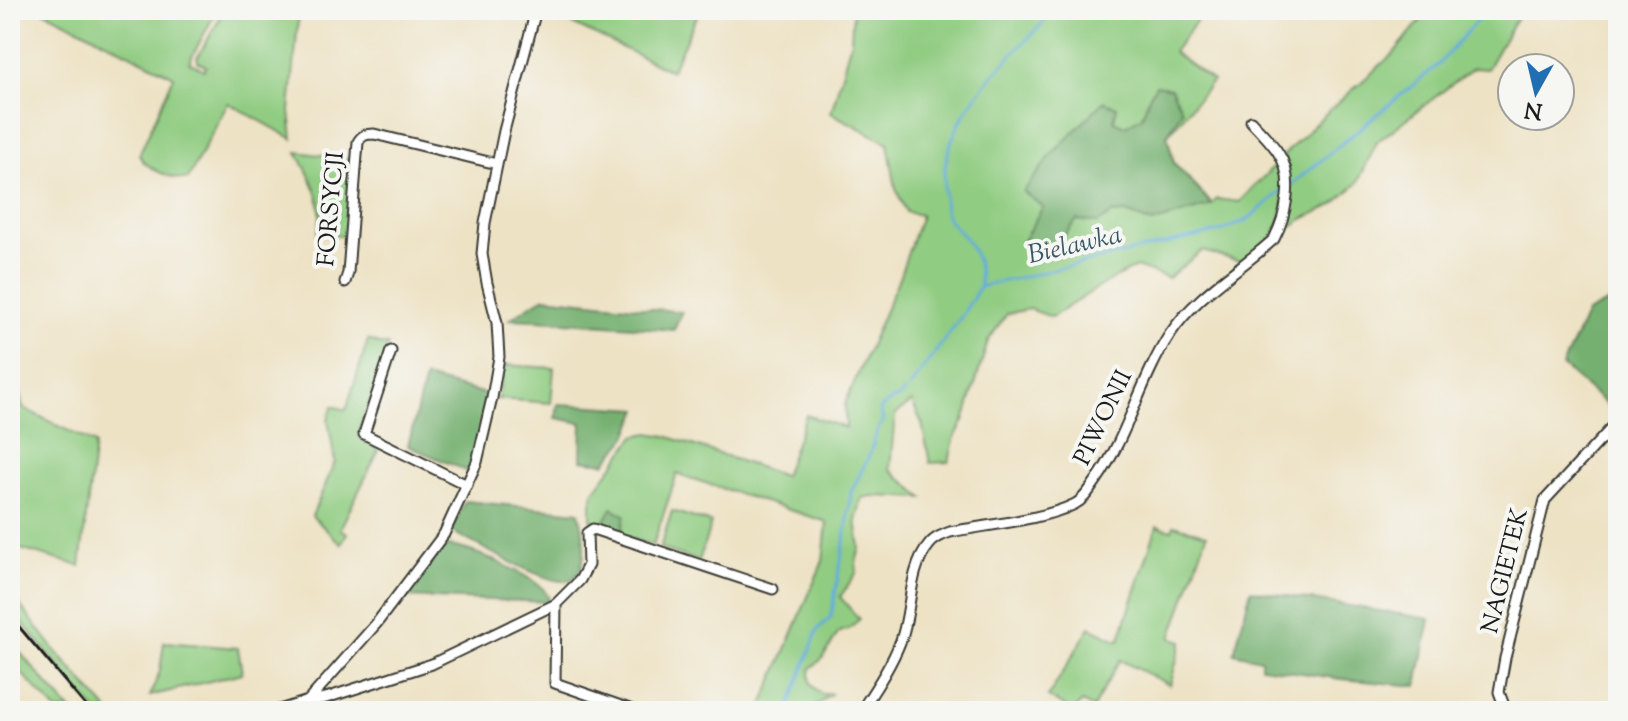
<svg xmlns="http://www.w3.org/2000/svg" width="1628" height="721" font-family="'Sorts Mill Goudy',serif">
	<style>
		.green { fill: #90cc81; stroke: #56744e; stroke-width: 2 }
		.forest { fill: #74b06f; stroke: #486646; stroke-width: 2 }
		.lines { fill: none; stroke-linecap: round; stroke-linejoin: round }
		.stream { stroke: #63acdb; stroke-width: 3 }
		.minor-casing { stroke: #3b3a35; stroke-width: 13 }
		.minor { stroke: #fff; stroke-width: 9 }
		.rail { stroke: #1c1c1c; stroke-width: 3 }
		.labels { text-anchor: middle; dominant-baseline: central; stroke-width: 8; stroke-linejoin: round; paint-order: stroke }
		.street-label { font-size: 24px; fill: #1c1c1c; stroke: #f6f6f2 }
		.water-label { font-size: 26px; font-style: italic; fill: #385668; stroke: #f6f6f2 }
	</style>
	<rect width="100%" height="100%" fill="#f6f6f2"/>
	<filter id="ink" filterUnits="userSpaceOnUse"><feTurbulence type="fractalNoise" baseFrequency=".0125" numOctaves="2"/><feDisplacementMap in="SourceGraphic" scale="16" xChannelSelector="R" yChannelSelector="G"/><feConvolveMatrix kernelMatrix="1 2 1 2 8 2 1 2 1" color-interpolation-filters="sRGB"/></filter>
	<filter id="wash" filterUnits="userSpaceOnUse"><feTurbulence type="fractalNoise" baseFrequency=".006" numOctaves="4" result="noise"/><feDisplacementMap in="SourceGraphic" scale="32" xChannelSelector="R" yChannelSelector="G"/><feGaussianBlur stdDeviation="1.8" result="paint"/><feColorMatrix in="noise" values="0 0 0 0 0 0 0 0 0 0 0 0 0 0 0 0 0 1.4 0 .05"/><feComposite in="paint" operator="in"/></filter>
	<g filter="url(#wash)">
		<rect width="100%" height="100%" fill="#ede2c4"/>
		<path class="green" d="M 42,10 L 217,10 L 189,62 L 204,70 L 206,66 L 198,62 L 197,58 L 219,20 L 222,10 L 299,10 L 290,111 L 293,139 L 228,103 L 188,179 C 172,180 146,169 139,155 L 174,76 Z
			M 543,10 L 700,10 L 671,71 Z
			M 853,10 L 1205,10 L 1173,52 L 1213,81 L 1167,136 L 1174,163 L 1212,204 L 1217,199 L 1239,202 L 1280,160 C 1286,186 1287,213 1273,236 C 1267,246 1252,255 1243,262 L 1202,251 L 1168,278 L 1136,267 L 1105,283 L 1052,317 L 1029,309 L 1007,314 L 988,341 L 964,421 L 954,439 L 949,462 L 930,463 L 922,423 L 912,402 L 895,415 L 890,469 L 923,498 L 872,496 L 862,498 L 856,521 L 860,547 L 856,563 L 857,572 L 840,597 L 859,619 C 854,627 848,630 839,632 L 822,659 L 811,668 C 808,682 811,688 824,695 L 827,693 L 831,694 L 809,711 L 760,711 L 823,561 L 827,522 L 677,474 L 653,545 L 621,536 L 613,509 L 602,526 L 591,520 L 591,503 L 594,491 L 635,436 L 649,433 L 666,436 L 784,476 L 806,415 L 846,428 L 845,404 L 899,278 L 921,215 L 906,212 L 896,189 L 888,143 L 831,113 L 851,41 Z
			M 1429,10 L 1521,10 L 1487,69 L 1473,68 L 1377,142 L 1357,184 L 1333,205 L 1303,219 L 1279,234 L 1284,226 L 1284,155 L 1321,118 L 1394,53 Z
			M 297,152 L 353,159 L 347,236 L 317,235 C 327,202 312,181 297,152 Z
			M 368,340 L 381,345 L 388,345 L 359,434 L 360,437 L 374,444 L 378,452 L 340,529 L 347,533 L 341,544 L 312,516 L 335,462 L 328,419 L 333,406 L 346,410 Z
			M 504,365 L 554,368 L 551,403 L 498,399 Z
			M 14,372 L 23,408 L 95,444 L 80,566 L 10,546 L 10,379 Z
			M 672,511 L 711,523 L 699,561 L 660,548 Z
			M 1174,525 L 1207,535 L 1171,638 L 1182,641 L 1170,685 L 1120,660 L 1093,708 L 1082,702 L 1073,711 L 1048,697 L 1090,627 L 1119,641 L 1157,526 L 1172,530 Z
			M 10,592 L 58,654 L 109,711 L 96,711 L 10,608 Z
			M 10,641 L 71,711 L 57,711 L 12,663 L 10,666 Z
			M 164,642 L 238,648 L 242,673 L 150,696 L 160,671 Z"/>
		<path class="forest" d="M 1156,85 L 1171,88 L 1182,110 L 1167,136 L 1174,163 L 1212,205 L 1152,223 L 1126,213 L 1112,214 L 1098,223 L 1077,220 L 1050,252 L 1021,244 L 1043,207 L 1023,192 L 1054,152 L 1104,101 L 1117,107 L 1114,121 L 1125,126 L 1142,116 L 1150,95 Z
			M 545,297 L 682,312 L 674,330 L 538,320 L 510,319 L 531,305 Z
			M 1616,298 L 1618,299 L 1618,409 L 1615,412 L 1562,366 L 1587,313 Z
			M 425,378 L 486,394 C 483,421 478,447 469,472 L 408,446 Z
			M 558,404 L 639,409 L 627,437 L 605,463 L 581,460 L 582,423 L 556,418 Z
			M 465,501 L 579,512 C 584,530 592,579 564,581 C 545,583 472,542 451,531 Z
			M 612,508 L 625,515 L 621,536 L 602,526 Z
			M 448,546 C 472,548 521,571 540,586 C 546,591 548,596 550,602 L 405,597 L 440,550 Z
			M 1251,590 L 1430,619 L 1417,686 L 1341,679 L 1261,667 L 1261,659 L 1234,653 Z"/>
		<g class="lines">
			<path class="stream" d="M 1031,10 L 1044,20
				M 1291,185 L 1439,64 L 1486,10
				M 980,287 C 981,270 977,255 967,241 C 961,232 952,226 947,217 C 943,208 945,197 944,187 C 942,117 1000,68 1043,23 L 1052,10
				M 910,387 L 961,317 L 979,288 L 983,286 L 1221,231 L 1247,220 L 1284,189
				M 788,711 L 818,629 L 831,617 L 847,525 L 851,492 L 870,454 L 877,431 L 883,420 L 880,409 L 893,399 L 898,398 L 905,391"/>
		</g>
	</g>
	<g filter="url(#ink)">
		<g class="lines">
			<defs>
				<path id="minor" d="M 345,282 L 348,273 L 358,142 C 362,135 366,134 374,134 L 497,164
					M 391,351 L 364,434 L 467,485
					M 556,604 L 555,683 L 635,711
					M 308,701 L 326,698 L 432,664 L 556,604 L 580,580 L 588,565 L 587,533 L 593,529 L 773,589
					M 276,711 L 308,701 L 376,624 L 444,534 L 477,462 L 492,398 L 499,357 L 497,323 L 487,283 L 482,254 L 485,223 L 504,131 L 536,10
					M 861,711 C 876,688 891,666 901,640 C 912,611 908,570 929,545 C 934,538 942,535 950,532 C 986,525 1043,520 1075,504 C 1085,499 1090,489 1096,481 C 1128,436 1140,380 1170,334 C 1196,295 1240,270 1274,239 C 1286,216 1295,178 1279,154 C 1272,142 1260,131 1251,121
					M 1506,711 L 1499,692 L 1505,658 L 1545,500 L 1618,421"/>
			</defs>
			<use href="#minor" class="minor-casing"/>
			<use href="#minor" class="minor"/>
			<path class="rail" d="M 10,616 L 90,711"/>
		</g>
	</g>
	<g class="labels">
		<g class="street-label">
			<text transform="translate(332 209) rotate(-85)">FORSYCJI</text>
			<text transform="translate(1104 418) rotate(-64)">PIWONII</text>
			<text transform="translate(1506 571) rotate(-76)">NAGIETEK</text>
		</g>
		<g class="water-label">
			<text transform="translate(1075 246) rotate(-13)">Bielawka</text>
		</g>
	</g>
	<rect width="1628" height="721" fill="none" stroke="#f6f6f2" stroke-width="40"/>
	<g transform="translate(1536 92) rotate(188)"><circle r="38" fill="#f6f6f2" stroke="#9f9f9c" stroke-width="2"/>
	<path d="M0-6L14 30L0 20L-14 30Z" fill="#1f6fb2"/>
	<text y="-12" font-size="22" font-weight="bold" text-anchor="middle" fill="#1c1c1c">N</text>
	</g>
</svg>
